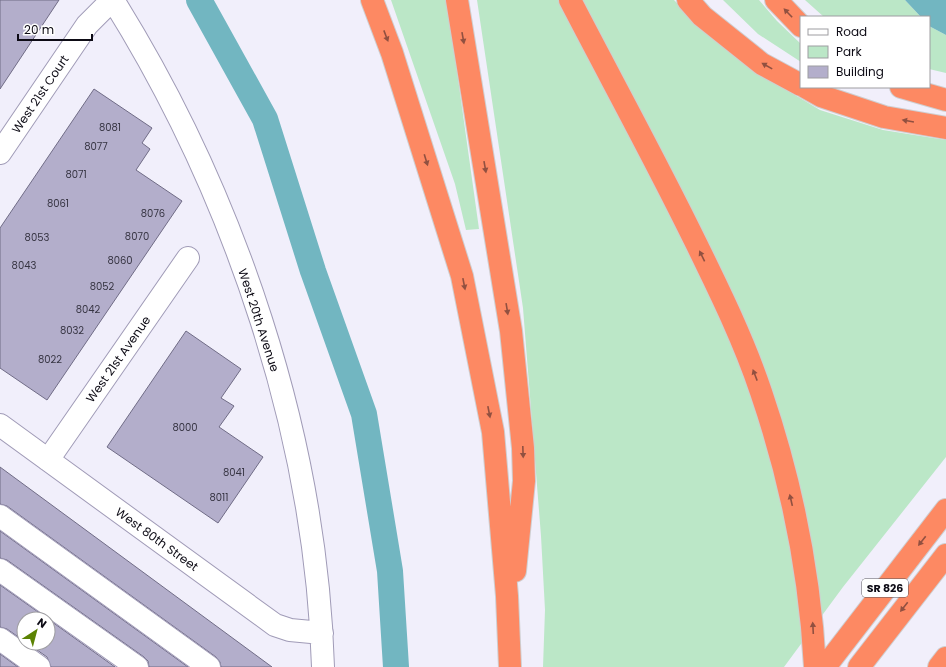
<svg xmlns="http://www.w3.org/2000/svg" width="946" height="667" font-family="Poppins,sans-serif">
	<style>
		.green { fill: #bbe7c7 }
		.water { fill: #72b6c1 }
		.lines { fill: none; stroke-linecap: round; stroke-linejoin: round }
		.canal { stroke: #72b6c1; stroke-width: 26 }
		.building { fill: #b3aecb; stroke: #706c86 }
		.minor-casing { stroke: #a09bb7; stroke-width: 24 }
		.highway-casing { stroke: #cfced0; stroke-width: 24 }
		.minor { stroke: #fff; stroke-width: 22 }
		.highway { stroke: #fd8963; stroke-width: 22 }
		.oneway { fill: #915040 }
		.labels { text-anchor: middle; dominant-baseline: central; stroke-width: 4; stroke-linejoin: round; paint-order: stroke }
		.number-label { font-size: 10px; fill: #363442 }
		.shield { fill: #fff; stroke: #56545b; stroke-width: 1 }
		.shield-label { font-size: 11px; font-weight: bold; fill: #0d0b15 }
		.street-label { font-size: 12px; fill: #0d0b15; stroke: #fff }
	</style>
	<rect width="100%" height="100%" fill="#f1effb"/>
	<path class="green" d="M 391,0 L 447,0 L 479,229 L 466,230 L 455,184 Z
		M 477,0 L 674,0 L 706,33 L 760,74 L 820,110 L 883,130 L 946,140 L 946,457 L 843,587 L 784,667 L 543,667 L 545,610 L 541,536 L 523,308 Z
		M 723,0 L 759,0 L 777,21 L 801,44 L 801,62 L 758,34 Z
		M 805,0 L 905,0 L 921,17 L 824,17 Z
		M 929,26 L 946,35 L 946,73 L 929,69 Z"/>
	<path class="water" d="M 905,0 L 946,0 L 946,35 L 929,26 L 929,17 L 921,17 Z"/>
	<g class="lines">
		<path class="canal" d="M 199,0 L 265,119 L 313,271 L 364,414 L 390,571 L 396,667"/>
	</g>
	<path class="building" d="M 0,0 L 59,0 L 0,89 Z
		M 94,89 L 152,128 L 142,143 L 150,149 L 136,170 L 182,201 L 47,400 L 0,368 L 0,228 Z
		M 186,331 L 241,369 L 221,398 L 234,406 L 219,427 L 263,457 L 218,523 L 107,447 Z
		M 0,467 L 272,667 L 221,667 L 220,662 L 216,657 L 7,506 L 0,504 Z
		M 0,531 L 188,667 L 149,667 L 148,661 L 144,657 L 7,560 L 0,558 Z
		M 0,585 L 48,619 L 24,619 L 24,641 L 7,629 L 0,627 Z
		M 48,619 L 115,667 L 51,667 L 47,657 L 27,643 L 48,643 Z
		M 0,654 L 18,667 L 0,667 Z"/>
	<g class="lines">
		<defs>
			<path id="minor" d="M 113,0 C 235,195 316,436 323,667
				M 0,153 L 87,25 L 112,0
				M 0,425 L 275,625 L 290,630 L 322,633
				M 48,460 L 188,258
				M 0,516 L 209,667
				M 0,570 L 137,667
				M 0,639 L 39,667"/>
			<path id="highway" d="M 372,0 L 392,53 L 462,276 L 493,432 L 507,596 L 510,667
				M 457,0 L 511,331 L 523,448 L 524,481 L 515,571
				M 570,0 C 612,81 656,161 696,243 C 720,292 744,341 761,392 C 791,480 810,574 815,667
				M 688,0 L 702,16 L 762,64 L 801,85
				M 776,0 L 801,26
				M 805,87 L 821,96 L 884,117 L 946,128
				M 901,87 L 946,100
				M 825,667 L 946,510
				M 859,667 L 946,555
				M 939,667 L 946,658"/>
		</defs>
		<use href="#minor" class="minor-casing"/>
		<use href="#highway" class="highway-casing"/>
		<use href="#minor" class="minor"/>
		<use href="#highway" class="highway"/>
	</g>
	<defs><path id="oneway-solid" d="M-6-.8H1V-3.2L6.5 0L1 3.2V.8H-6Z"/></defs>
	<g class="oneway">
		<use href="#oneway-solid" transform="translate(788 13) rotate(-134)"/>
		<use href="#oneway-solid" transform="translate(386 36) rotate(69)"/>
		<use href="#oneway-solid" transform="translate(463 38) rotate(80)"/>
		<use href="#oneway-solid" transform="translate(767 66) rotate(-151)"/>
		<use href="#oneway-solid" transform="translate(908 121) rotate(-170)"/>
		<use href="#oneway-solid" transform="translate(426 160) rotate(73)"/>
		<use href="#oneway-solid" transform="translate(485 167) rotate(80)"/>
		<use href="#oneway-solid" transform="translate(702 256) rotate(-116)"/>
		<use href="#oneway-solid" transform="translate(464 284) rotate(79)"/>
		<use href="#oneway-solid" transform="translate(507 309) rotate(81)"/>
		<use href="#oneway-solid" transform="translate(755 375) rotate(-111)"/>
		<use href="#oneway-solid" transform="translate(489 412) rotate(79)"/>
		<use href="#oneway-solid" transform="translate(523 452) rotate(88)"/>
		<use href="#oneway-solid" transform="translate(791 500) rotate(-103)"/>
		<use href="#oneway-solid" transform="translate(922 541) rotate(128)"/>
		<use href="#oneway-solid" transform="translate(904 607) rotate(128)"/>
		<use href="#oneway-solid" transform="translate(813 628) rotate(-93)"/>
	</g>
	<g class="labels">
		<g class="number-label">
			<text x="110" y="127">8081</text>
			<text x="96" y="146">8077</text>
			<text x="76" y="174">8071</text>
			<text x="58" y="203">8061</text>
			<text x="153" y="213">8076</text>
			<text x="137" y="236">8070</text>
			<text x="37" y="237">8053</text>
			<text x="120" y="260">8060</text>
			<text x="24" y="265">8043</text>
			<text x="102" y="286">8052</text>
			<text x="88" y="309">8042</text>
			<text x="72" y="330">8032</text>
			<text x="50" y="359">8022</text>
			<text x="185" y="427">8000</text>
			<text x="234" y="472">8041</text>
			<text x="219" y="497">8011</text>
		</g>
		<rect class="shield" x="862" y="579" width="46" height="18" rx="3"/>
		<g class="shield-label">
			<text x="885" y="588">SR 826</text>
		</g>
		<g class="street-label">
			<text transform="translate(40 94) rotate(-56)">West 21st Court</text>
			<text transform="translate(259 320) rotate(72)">West 20th Avenue</text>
			<text transform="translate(118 359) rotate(-55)">West 21st Avenue</text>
			<text transform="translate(157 539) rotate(36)">West 80th Street</text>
		</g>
	</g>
	<rect x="800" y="16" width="130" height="72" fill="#ffffff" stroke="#9e9da1"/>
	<rect x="808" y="29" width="20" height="6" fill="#ffffff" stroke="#9e9da1"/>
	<text x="836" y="36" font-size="12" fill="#0d0b15">Road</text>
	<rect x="808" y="46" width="20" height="12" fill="#bbe7c7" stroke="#9e9da1"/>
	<text x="836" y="56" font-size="12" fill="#0d0b15">Park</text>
	<rect x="808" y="66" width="20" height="12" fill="#b3aecb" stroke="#9e9da1"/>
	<text x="836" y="76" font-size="12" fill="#0d0b15">Building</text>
	<g transform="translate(36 631) rotate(36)"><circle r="19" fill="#ffffff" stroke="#9e9da1"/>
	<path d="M0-3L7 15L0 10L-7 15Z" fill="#5c8303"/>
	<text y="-6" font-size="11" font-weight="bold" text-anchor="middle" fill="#0d0b15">N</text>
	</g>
	<path d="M18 34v6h74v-6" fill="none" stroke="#0d0b15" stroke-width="2"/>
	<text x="24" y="34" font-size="12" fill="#0d0b15" stroke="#ffffff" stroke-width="3" paint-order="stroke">20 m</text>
</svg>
